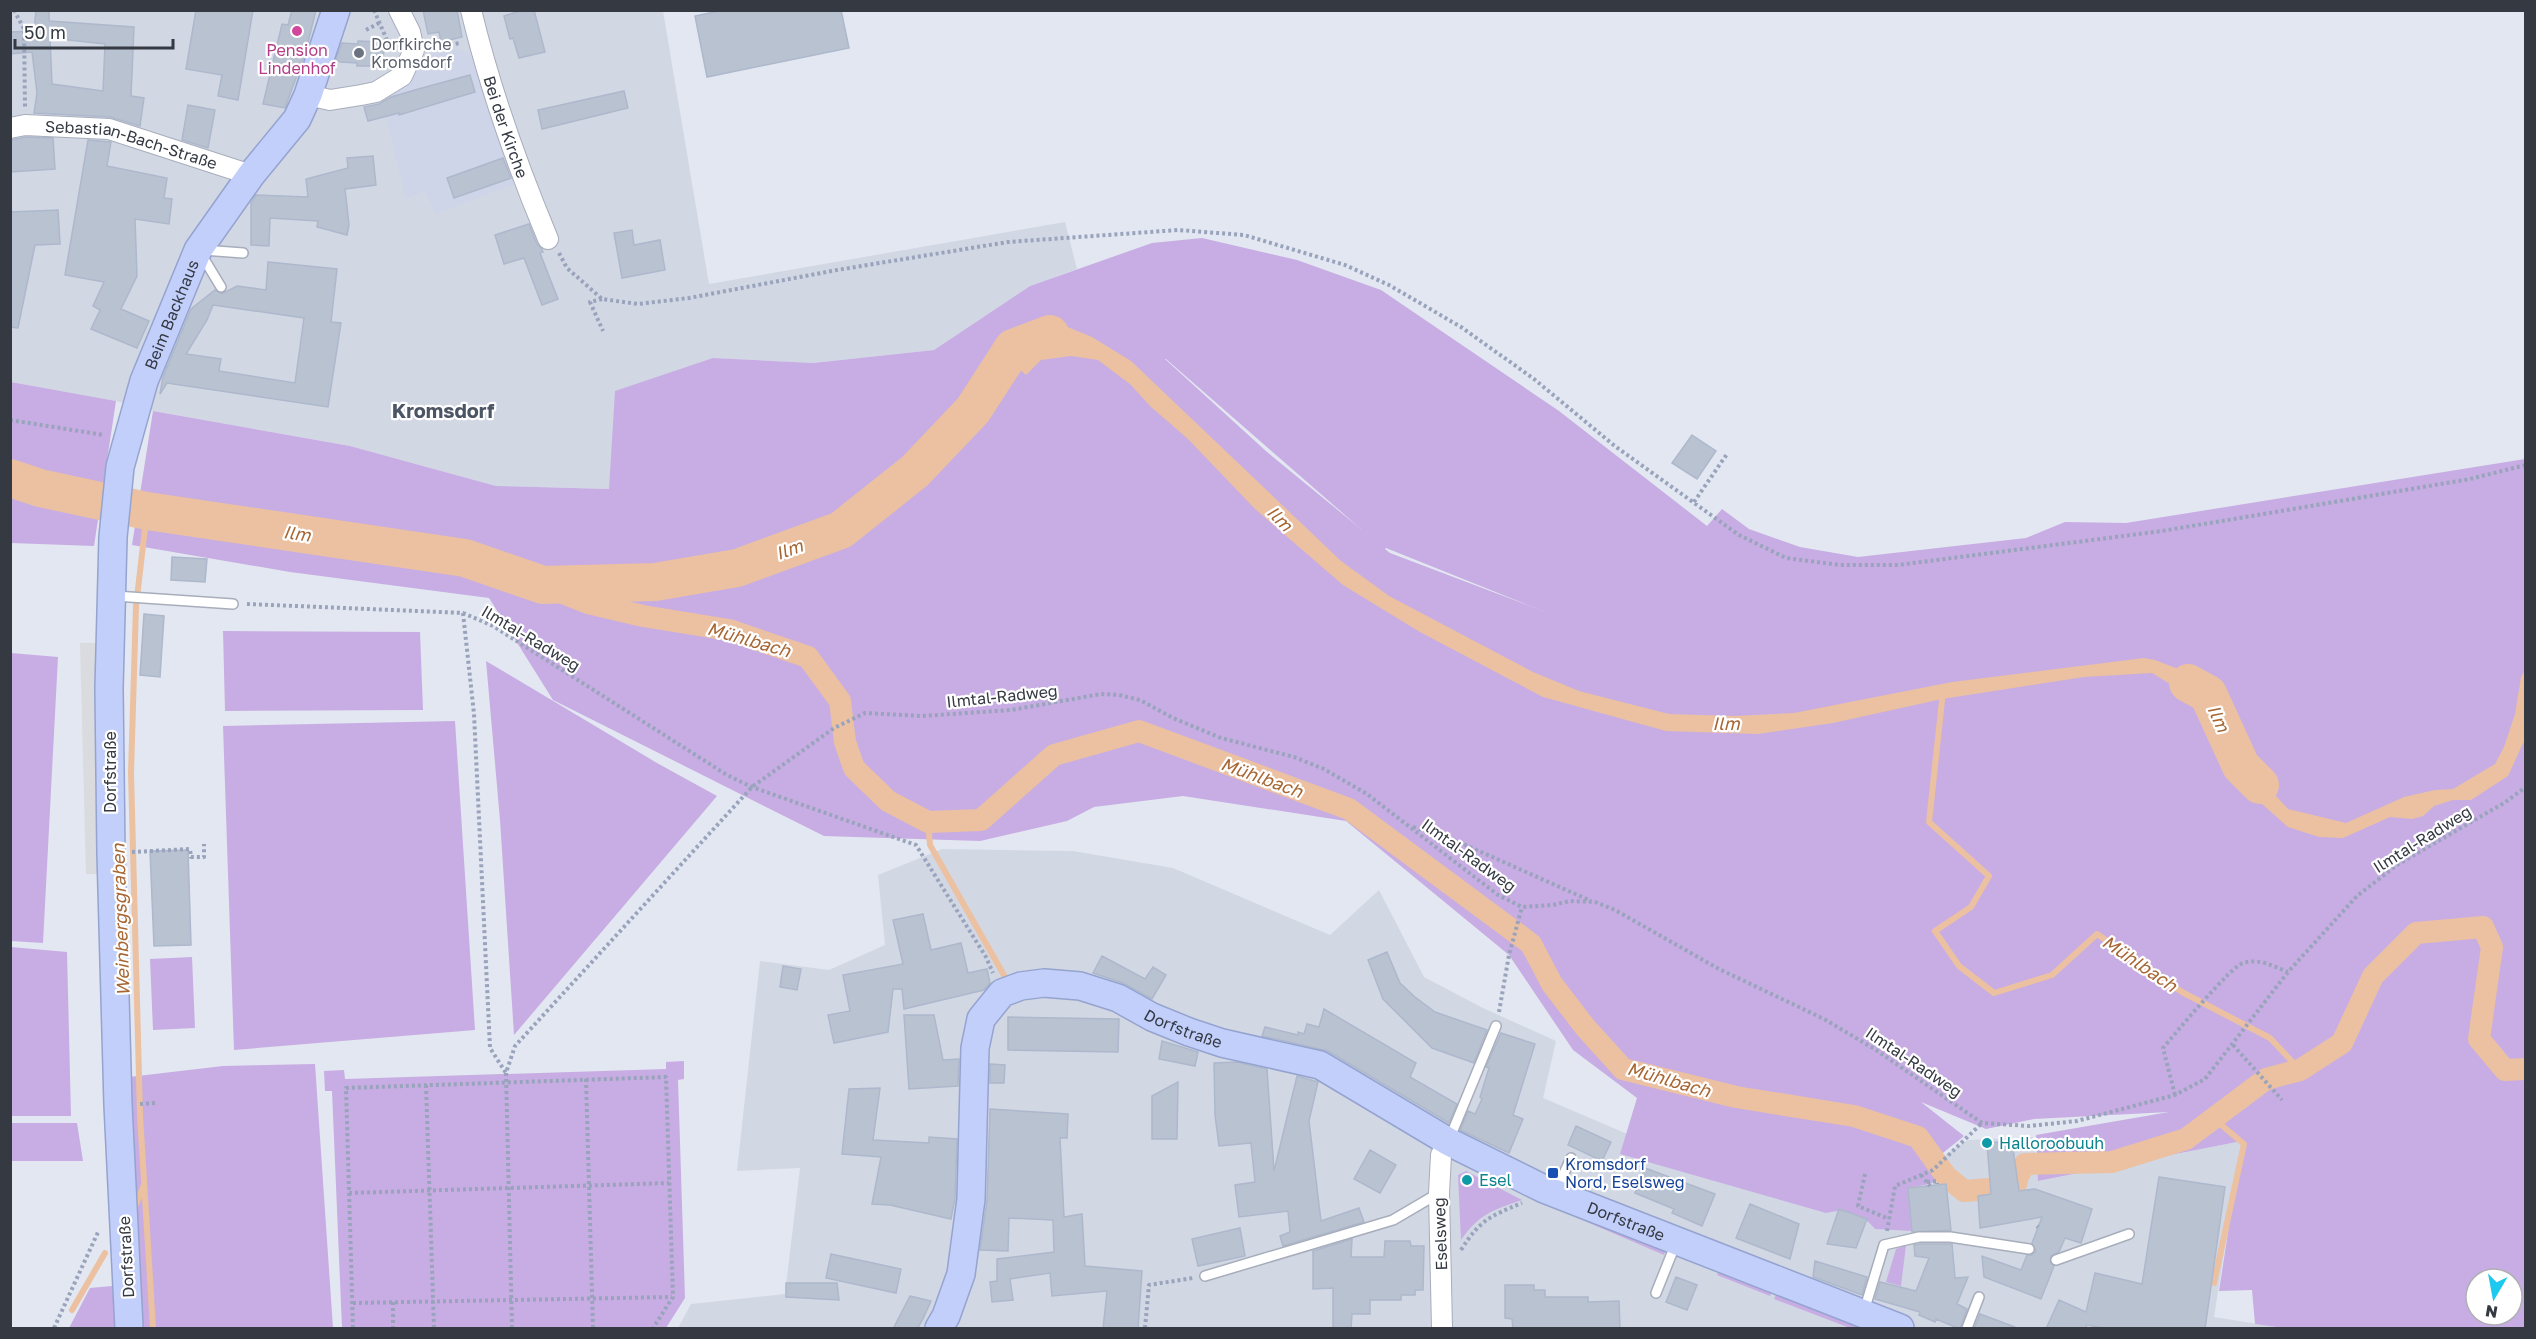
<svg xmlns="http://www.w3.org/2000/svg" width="2536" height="1339" font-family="'Golos Text',sans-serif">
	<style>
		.residential { fill: #d2d7e4 }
		.education { fill: #ced5e9 }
		.green { fill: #c7ade3; fill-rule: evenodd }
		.parking { fill: #d9dbde }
		.water { fill: #ebc1a1 }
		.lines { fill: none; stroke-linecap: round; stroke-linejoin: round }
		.stream { stroke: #ebc1a1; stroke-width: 6 }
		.canal { stroke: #ebc1a1; stroke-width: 22 }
		.river { stroke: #ebc1a1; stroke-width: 38 }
		.building { fill: #b9c2d1; stroke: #adb8cc; stroke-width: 1.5; fill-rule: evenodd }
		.lane-casing { stroke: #a7adbb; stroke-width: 12 }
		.street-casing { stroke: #a7adbb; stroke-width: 22 }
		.secondary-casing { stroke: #95a3cf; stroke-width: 30 }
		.path { stroke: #99a4bc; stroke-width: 4; stroke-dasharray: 3 3; stroke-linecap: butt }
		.lane { stroke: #fff; stroke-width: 9 }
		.street { stroke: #fff; stroke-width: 20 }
		.secondary { stroke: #c2cffb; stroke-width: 27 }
		.hotel-dot { fill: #d1479c; stroke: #fff; stroke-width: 2 }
		.worship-dot { fill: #6b7280; stroke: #fff; stroke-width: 2 }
		.culture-dot { fill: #0f9aa8; stroke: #fff; stroke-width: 2 }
		.transit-dot { fill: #1a4fb4; stroke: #fff; stroke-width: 2 }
		.labels { text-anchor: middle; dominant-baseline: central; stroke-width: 4.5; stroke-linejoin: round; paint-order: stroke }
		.worship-label { font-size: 16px; fill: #5b616d; stroke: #fff; text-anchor: start }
		.hotel-label { font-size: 16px; fill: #b23c85; stroke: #fff }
		.street-label { font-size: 16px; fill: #343942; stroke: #fff }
		.culture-label { font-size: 16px; fill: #0d838f; stroke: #fff; text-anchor: start }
		.transit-label { font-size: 16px; fill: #164399; stroke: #fff; text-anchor: start }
		.water-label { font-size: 18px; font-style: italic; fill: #a76734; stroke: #fff }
		.quarter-label { font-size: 20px; font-weight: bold; fill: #4c5564; stroke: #fff }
	</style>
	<rect width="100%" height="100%" fill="#e3e7f1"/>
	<path class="residential" d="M 10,11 L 663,11 L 709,284 L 1065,222 L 1077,269 L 1030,286 L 934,350 L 813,363 L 713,358 L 610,489 L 496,486 L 350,446 L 153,411 L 116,401 L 11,382 Z
		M 942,849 L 1073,851 L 1173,868 L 1330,935 L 1379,890 L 1424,977 L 1483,1008 L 1556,1041 L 1543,1098 L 1674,1154 L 1928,1166 L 1968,1140 L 2033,1137 L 2039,1181 L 2242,1141 L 2214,1317 L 2284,1328 L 678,1328 L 691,1304 L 785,1294 L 800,1168 L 737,1171 L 760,961 L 829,970 L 885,945 L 878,875 Z"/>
	<path class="education" d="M 456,49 L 475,57 L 517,183 L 435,214 L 425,191 L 406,199 L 381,96 L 416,62 L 428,54 Z"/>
	<path class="green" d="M 1202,238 L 1297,260 L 1381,290 L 1559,411 L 1707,526 L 1722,509 L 1749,529 L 1800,547 L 1858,557 L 2026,538 L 2065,522 L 2126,523 L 2525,459 L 2525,1328 L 2284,1328 L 2255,1324 L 2252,1290 L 2219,1291 L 2242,1141 L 2038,1181 L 2036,1135 L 2169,1112 L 2034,1119 L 1986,1129 L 1921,1102 L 1964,1136 L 1928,1165 L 1938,1180 L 1929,1184 L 1908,1188 L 1912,1231 L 1875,1229 C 1863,1214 1844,1208 1826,1213 L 1620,1154 L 1637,1098 L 1573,1050 L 1509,955 L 1346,821 L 1183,796 L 1094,807 L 1067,821 L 980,841 L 824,836 L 553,700 L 489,598 L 290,572 L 132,545 L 153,411 L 350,446 L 496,486 L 609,489 L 615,391 L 713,358 L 813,363 L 934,350 L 1030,286 L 1152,243 ZM 1165,359 L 1166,359 L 1361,529 L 1267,452 ZM 1385,549 L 1386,548 L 1543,611 L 1390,553 ZM 2476,1279 L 2512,1279 L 2512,1315 L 2476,1315 Z
		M 11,382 L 116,401 L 94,546 L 11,543 Z
		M 223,631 L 420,632 L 423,710 L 225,711 Z
		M 11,653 L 58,657 L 43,943 L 11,941 Z
		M 486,661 L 657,763 L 717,796 L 514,1035 L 500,820 Z
		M 455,721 L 475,1030 L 234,1050 L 223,726 Z
		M 11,947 L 67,952 L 71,1116 L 11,1116 Z
		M 192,957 L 195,1028 L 153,1030 L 150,959 Z
		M 684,1061 L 684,1079 L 678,1080 L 685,1298 L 666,1328 L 342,1328 L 332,1091 L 325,1091 L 324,1071 L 344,1070 L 345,1079 L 666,1069 L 666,1062 Z
		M 315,1064 L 333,1328 L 140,1328 L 129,1077 L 223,1066 Z
		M 11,1123 L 77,1123 L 83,1161 L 11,1161 Z
		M 1466,1171 L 1522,1200 C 1493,1210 1479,1214 1461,1240 L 1458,1175 Z
		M 1559,1210 L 1584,1216 L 1667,1246 L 1664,1255 Z
		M 1906,1245 L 1901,1286 L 1886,1282 L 1896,1249 Z
		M 1721,1267 L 1773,1289 L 1770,1296 L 1717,1275 Z
		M 112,1286 L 116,1328 L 69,1328 L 90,1288 Z
		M 1778,1290 L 1865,1328 L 1850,1328 L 1774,1299 Z"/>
	<path class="parking" d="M 80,643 L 97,643 L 102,874 L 86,874 Z"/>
	<path class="water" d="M 1058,323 L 1092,337 L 1131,361 L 1341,561 L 1389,596 L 1533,672 L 1579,691 L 1669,714 L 1734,716 L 1794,713 L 1952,682 L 2144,658 L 2155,660 L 2186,672 L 2206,688 L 2240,731 L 2240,754 L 2263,782 L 2288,809 L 2346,823 L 2404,797 L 2435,790 L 2453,789 L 2495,764 L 2504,747 L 2515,714 L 2521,677 L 2525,670 L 2525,739 L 2508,776 L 2471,800 L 2453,800 L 2434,806 L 2423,816 L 2412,819 L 2390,817 L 2343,838 L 2319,837 L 2288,827 L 2262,804 L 2231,754 L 2230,730 L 2206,706 L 2152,673 L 2084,677 L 1942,699 L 1833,723 L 1758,734 L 1666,731 L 1543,697 L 1420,632 L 1343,585 L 1255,509 L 1188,439 L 1151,407 L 1131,385 L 1098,360 L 1071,356 L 1041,360 L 1026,375 L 1001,354 L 1015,340 Z"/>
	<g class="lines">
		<path class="stream" d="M 147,511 L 136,606 L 131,773 L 140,1115 L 153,1328
			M 1943,691 L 1929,822 L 1989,876 L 1971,907 L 1935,931 L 1959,966 L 1994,993 L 2052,975 L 2097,934 L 2182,992 L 2270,1038 L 2300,1070
			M 928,822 L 930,845 L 1005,977
			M 2213,1118 L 2244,1144 L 2214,1283
			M 136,1204 L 144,1185
			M 72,1310 L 105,1253"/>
		<path class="canal" d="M 543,585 L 588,603 L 643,616 L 729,630 L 808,657 L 840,701 L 845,742 L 854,768 L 888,801 L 928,822 L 981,820 L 1054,755 L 1139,731 L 1349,809 L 1531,944 L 1552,984 L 1585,1027 L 1623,1069 L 1736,1097 L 1854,1116 L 1918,1137 L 1946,1176 L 1964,1191 L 1990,1189
			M 2009,1190 L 2016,1184 L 2018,1176 L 2025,1164 L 2112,1162 L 2186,1139 L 2266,1079 L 2300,1070 L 2342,1043 L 2373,976 L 2416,933 L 2483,927 L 2492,947 L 2479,1039 L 2505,1070 L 2526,1069"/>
		<path class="river" d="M 10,478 L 40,488 L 147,511 L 465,558 L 543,585 L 655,582 L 737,568 L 841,530 L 915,471 L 973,410 L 1013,348 L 1050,334
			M 2188,683 L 2208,694 L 2241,766 L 2260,785"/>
	</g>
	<path class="building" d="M 36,10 L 49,10 L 49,21 L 134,27 L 131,96 L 144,98 L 140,126 L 110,117 L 34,113 L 37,93 L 32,52 L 10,54 L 10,32 L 34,31 ZM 50,38 L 105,44 L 103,91 L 52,84 Z
		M 196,10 L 253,10 L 238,100 L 218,96 L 222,75 L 186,69 Z
		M 292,10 L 316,10 L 306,51 L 285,108 L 263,104 L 282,24 L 288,25 Z
		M 423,10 L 457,10 L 462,37 L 441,42 L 439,32 L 428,34 Z
		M 523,10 L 534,10 L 545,52 L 519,58 L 513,38 L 510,39 L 504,16 Z
		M 723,10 L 841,10 L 849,48 L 707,77 L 695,16 Z
		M 358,41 L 384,42 L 383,66 L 357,66 L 357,63 L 340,62 L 336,59 L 342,43 L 358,44 Z
		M 470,75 L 475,92 L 399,115 L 399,113 L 368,121 L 364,107 L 379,104 L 391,97 L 422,88 Z
		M 624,91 L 628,108 L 542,129 L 538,110 Z
		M 188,105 L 215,110 L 208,148 L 182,140 Z
		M 26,137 L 53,138 L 55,169 L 10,172 L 10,140 Z
		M 88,140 L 111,142 L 107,166 L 167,178 L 164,198 L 172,199 L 169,224 L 135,219 L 137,276 L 121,309 L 149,321 L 137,348 L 91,329 L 100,310 L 93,306 L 104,282 L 65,275 Z
		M 373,156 L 376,185 L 345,189 L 349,225 L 347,235 L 317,227 L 318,221 L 270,218 L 269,246 L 251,245 L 251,203 L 256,195 L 308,197 L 306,179 L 348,168 L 347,158 Z
		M 503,158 L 511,178 L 454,198 L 447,178 Z
		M 58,210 L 60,244 L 35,245 L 18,328 L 10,327 L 10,212 Z
		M 529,224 L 537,244 L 542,249 L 543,252 L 540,253 L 558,299 L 542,305 L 524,258 L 504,264 L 495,235 Z
		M 632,230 L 634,245 L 660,240 L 665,270 L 622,278 L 614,233 Z
		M 268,262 L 337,269 L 331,322 L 341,323 L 328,407 L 167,383 L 160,394 L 163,377 L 191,309 L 215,290 L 222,294 L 237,286 L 266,290 ZM 213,305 L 304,318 L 295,383 L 219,371 L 221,359 L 186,354 L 207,320 Z
		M 1692,435 L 1716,451 L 1697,479 L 1672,463 Z
		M 172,557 L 207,559 L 205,582 L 171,580 Z
		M 144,614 L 164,616 L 160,677 L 140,675 Z
		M 188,850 L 191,945 L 154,946 L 150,851 Z
		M 923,914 L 931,950 L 961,943 L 968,973 L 987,969 L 990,983 L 984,990 L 904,1009 L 902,989 L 893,989 L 888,1032 L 834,1043 L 828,1015 L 850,1011 L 843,975 L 903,964 L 893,920 Z
		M 1387,952 L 1400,983 L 1415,997 L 1435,1012 L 1487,1030 L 1474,1063 L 1432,1048 L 1383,999 L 1368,960 Z
		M 1102,956 L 1145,979 L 1153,967 L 1166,975 L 1152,999 L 1123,983 L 1093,973 Z
		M 783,966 L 801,969 L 797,990 L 780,987 Z
		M 1324,1009 L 1416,1063 L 1410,1077 L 1457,1104 L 1449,1123 L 1328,1051 L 1262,1036 L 1265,1027 L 1298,1035 L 1298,1032 L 1304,1034 L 1307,1024 L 1319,1027 Z
		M 904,1015 L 934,1015 L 943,1060 L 959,1059 L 958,1086 L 909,1089 Z
		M 1008,1017 L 1119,1019 L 1118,1052 L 1008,1050 Z
		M 1501,1033 L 1535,1044 L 1513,1115 L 1523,1119 L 1509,1153 L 1460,1130 L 1468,1111 L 1475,1114 L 1482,1099 L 1480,1097 L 1489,1068 L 1486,1067 Z
		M 1162,1041 L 1198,1052 L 1195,1066 L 1159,1059 Z
		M 1237,1062 L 1267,1069 L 1274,1171 L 1297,1076 L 1318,1082 L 1309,1121 L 1321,1221 L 1359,1208 L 1364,1222 L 1283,1246 L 1280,1236 L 1290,1232 L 1288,1211 L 1239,1217 L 1235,1185 L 1255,1182 L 1251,1143 L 1219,1146 L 1215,1115 L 1214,1063 Z
		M 990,1064 L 1005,1065 L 1004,1083 L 990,1083 Z
		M 1178,1082 L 1177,1139 L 1152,1139 L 1152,1096 Z
		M 880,1088 L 873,1140 L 929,1143 L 929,1137 L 957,1139 L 955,1198 L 951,1219 L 890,1205 L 872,1204 L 881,1157 L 842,1154 L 849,1089 Z
		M 990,1109 L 1068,1114 L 1067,1138 L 1060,1138 L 1064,1217 L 1082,1214 L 1085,1266 L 1142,1271 L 1138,1329 L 1103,1329 L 1107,1291 L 1052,1296 L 1050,1273 L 1010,1279 L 1013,1300 L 992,1302 L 990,1282 L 997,1281 L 997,1259 L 1054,1252 L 1053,1220 L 1009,1218 L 1008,1251 L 980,1250 L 987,1200 Z
		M 1576,1126 L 1611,1142 L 1602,1161 L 1568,1145 Z
		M 2012,1141 L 2019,1191 L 2035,1189 L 2092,1209 L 2081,1243 L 2065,1238 L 2059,1252 L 2051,1256 L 2050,1262 L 2054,1266 L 2041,1299 L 1984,1277 L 1982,1256 L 2021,1270 L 2027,1255 L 2032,1255 L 2036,1251 L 2032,1243 L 2042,1217 L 1980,1228 L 1978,1196 L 1991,1194 L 1987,1143 Z
		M 1370,1150 L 1396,1165 L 1380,1193 L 1354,1179 Z
		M 1645,1168 L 1715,1194 L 1702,1226 L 1672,1213 L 1674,1209 L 1635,1193 Z
		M 2159,1177 L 2225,1187 L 2205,1329 L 2110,1329 L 2087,1325 L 2085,1329 L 2046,1329 L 2059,1300 L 2086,1312 L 2095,1273 L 2142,1284 Z
		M 1946,1184 L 1951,1230 L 1912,1232 L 1908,1188 Z
		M 1750,1204 L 1799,1224 L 1790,1259 L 1736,1238 Z
		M 1839,1209 L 1867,1219 L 1856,1248 L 1827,1244 Z
		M 1240,1228 L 1245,1256 L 1198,1266 L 1192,1239 Z
		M 1352,1239 L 1351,1257 L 1384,1257 L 1385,1241 L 1410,1241 L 1411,1246 L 1424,1246 L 1423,1290 L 1415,1290 L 1415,1295 L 1401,1295 L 1401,1300 L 1370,1300 L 1370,1314 L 1352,1314 L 1351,1328 L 1333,1329 L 1333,1288 L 1313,1289 L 1313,1251 Z
		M 1920,1244 L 1952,1244 L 1955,1278 L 1968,1277 L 1957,1304 L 1967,1309 L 1960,1329 L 1936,1319 L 1935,1322 L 1919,1315 L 1920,1312 L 1875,1299 L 1880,1282 L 1916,1291 L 1929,1258 L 1915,1256 L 1914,1245 Z
		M 831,1254 L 901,1269 L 896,1293 L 826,1278 Z
		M 1815,1261 L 1867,1277 L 1862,1295 L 1813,1277 Z
		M 1676,1277 L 1697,1285 L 1687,1310 L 1666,1302 Z
		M 786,1283 L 837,1283 L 839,1300 L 786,1297 Z
		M 1505,1285 L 1534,1285 L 1534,1290 L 1545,1290 L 1545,1297 L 1588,1297 L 1588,1302 L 1619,1301 L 1620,1329 L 1513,1329 L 1512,1319 L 1505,1318 Z
		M 910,1296 L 931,1301 L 923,1319 L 917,1329 L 893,1329 Z
		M 1980,1314 L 2015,1327 L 2015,1329 L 1974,1329 Z"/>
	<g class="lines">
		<defs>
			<path id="lane" d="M 203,250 L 243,253
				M 201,254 L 221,287
				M 115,596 L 233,604
				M 1449,1140 L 1496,1026
				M 1556,1191 L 1571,1158
				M 2056,1260 L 2129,1234
				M 1205,1276 L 1393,1220 L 1439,1193
				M 1656,1293 L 1676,1243
				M 1864,1311 L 1884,1245 L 1919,1237 L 1950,1237 L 2029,1249
				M 1967,1328 L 1979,1297"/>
			<g id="street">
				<path id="s1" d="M 471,10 C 490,89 517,165 548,239"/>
				<path d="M 308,95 L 330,100 L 361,95 L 376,92 L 402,76 L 414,50 L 410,32 L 399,10"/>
				<path id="s2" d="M 10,128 L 25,125 L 109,129 L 251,175"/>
				<path d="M 1442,1328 L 1439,1193 L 1441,1155 L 1449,1142"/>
			</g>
			<g id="secondary">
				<path id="s3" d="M 129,1328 L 118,1105 L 111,853 L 109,688 L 113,537 L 120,467 L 144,381 L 198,250 L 251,175 L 297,119 L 308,95 L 336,10"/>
				<path id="s4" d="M 939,1328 L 946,1316 L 961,1274 L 971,1199 L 975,1048 L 981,1019 L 1002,993 L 1021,986 L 1044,983 L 1080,986 L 1118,998 L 1152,1017 L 1189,1032 L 1222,1043 L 1320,1065 L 1449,1142 L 1544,1189 L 1900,1328"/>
			</g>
		</defs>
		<use href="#lane" class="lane-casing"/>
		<use href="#street" class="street-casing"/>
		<use href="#secondary" class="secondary-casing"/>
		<path class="path" d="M 14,10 L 24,29 L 25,107
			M 374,10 L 389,45
			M 366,30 L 379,23
			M 432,48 L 460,43
			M 559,253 L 567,268 L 602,299 L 638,304 L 689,298 L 837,270 L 1008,242 L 1178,230 L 1244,235 L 1345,265 L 1389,285 L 1461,327 L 1534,379 L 1616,447 L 1739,535 L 1786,558 L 1840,565 L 1898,565 L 2162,531 L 2470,479 L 2526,465
			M 602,299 L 590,302 L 603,331
			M 10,420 L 104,435
			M 1694,502 L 1727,454
			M 247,604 L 463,613 L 493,626 L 727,775 L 752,787 L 916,845 L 986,957 L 993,973
			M 463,613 L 474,714 L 490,1048 L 506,1073
			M 1413,827 L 1452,839 L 1591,901
			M 132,852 L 190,849 L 191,857 L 204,857 L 204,844
			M 1499,1012 L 1509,955 L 1522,907
			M 2233,1045 L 2282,1100
			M 586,1079 L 593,1328
			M 426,1085 L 434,1328
			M 2175,1095 L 2163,1048 C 2175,1034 2231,966 2243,963 C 2259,958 2273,966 2288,972
			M 140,1104 L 155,1103
			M 1865,1174 L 1858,1206 L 1889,1219
			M 1921,1175 L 1930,1186
			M 1927,1182 L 1937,1181 L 1937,1184
			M 349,1193 L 669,1183
			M 2037,1226 L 2038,1227
			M 1887,1231 L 1895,1186 L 1933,1170 L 1982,1123
			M 1461,1250 C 1480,1220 1490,1216 1522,1203
			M 393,1302 L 393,1328
			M 353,1303 L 672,1297
			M 54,1328 L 99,1230
			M 353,1328 L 346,1088 L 666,1077 L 673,1297 L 653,1328
			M 512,1328 L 506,1073 L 515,1046 L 752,787 L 834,728 L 865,713 L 922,716 L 1011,710 L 1101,694 L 1119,695 L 1140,700 L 1173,718 L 1221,738 L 1294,757 L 1324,769 L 1367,794 L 1498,895 L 1522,907 L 1553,905 L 1570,901 L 1595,902 L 1615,910 L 1719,969 L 1824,1019 L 1876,1050 L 1982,1123 L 2029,1126 L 2077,1121 L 2175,1095 L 2205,1079 L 2288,972 L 2357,896 L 2397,865 L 2504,803 L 2526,787
			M 1145,1328 L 1149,1285 L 1193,1278"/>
		<use href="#lane" class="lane"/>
		<use href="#street" class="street"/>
		<use href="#secondary" class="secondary"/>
	</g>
	<circle class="hotel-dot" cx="297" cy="31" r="6"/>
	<circle class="worship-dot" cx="359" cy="53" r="6"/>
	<g class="culture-dot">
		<circle cx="1987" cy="1143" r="6"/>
		<circle cx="1467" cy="1180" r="6"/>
	</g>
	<rect class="transit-dot" x="1547" y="1167" width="12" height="12" rx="3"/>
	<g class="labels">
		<g class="worship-label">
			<text x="371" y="44">Dorfkirche<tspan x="371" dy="18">Kromsdorf</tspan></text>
		</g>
		<g class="hotel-label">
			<text x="297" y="50">Pension<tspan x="297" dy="18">Lindenhof</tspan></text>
		</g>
		<g class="street-label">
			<text stroke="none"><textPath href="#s1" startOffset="122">Bei der Kirche</textPath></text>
			<text stroke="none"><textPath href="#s2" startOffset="124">Sebastian-Bach-Straße</textPath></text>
			<text stroke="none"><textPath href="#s3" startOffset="1023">Beim Backhaus</textPath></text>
			<text transform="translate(531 638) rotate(31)">Ilmtal-Radweg</text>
			<text transform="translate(1002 696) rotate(-6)">Ilmtal-Radweg</text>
			<text transform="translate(110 772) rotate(-90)">Dorfstraße</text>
			<text transform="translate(2422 839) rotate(-32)">Ilmtal-Radweg</text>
			<text transform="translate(1469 855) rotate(36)">Ilmtal-Radweg</text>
			<text stroke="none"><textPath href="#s4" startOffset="540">Dorfstraße</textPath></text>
			<text transform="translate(1914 1062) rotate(34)">Ilmtal-Radweg</text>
			<text stroke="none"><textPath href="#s4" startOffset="1026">Dorfstraße</textPath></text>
			<text transform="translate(1440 1234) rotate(-92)">Eselsweg</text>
			<text transform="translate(126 1257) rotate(-93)">Dorfstraße</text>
		</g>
		<g class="culture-label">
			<text x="1999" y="1143">Halloroobuuh</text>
			<text x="1479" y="1180">Esel</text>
		</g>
		<g class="transit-label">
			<text x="1565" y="1164">Kromsdorf<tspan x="1565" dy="18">Nord, Eselsweg</tspan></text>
		</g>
		<g class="water-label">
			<text transform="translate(1280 518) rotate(45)">Ilm</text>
			<text transform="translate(297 533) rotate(8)">Ilm</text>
			<text transform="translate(789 549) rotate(-20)">Ilm</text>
			<text transform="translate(749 639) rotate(16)">Mühlbach</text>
			<text transform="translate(2219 718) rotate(65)">Ilm</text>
			<text x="1726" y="723">Ilm</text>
			<text transform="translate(1262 777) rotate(20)">Mühlbach</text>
			<text transform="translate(120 920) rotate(-92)">Weinbergsgraben</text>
			<text transform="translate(2140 963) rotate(34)">Mühlbach</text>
			<text transform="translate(1669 1079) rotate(16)">Mühlbach</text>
		</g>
		<g class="quarter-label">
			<text x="443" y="410">Kromsdorf</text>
		</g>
	</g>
	<rect width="2536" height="1339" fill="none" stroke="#343942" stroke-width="24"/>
	<g transform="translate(2494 1297) rotate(190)"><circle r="28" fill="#ffffff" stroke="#aeb0b3" stroke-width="1.5"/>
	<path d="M0-4.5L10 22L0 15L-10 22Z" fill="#1dc9ee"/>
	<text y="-9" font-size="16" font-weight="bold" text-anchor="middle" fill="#343942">N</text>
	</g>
	<path d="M15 39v9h158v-9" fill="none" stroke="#343942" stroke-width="3"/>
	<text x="24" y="39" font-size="18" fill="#343942" stroke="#ffffff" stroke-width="4.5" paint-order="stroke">50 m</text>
</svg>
